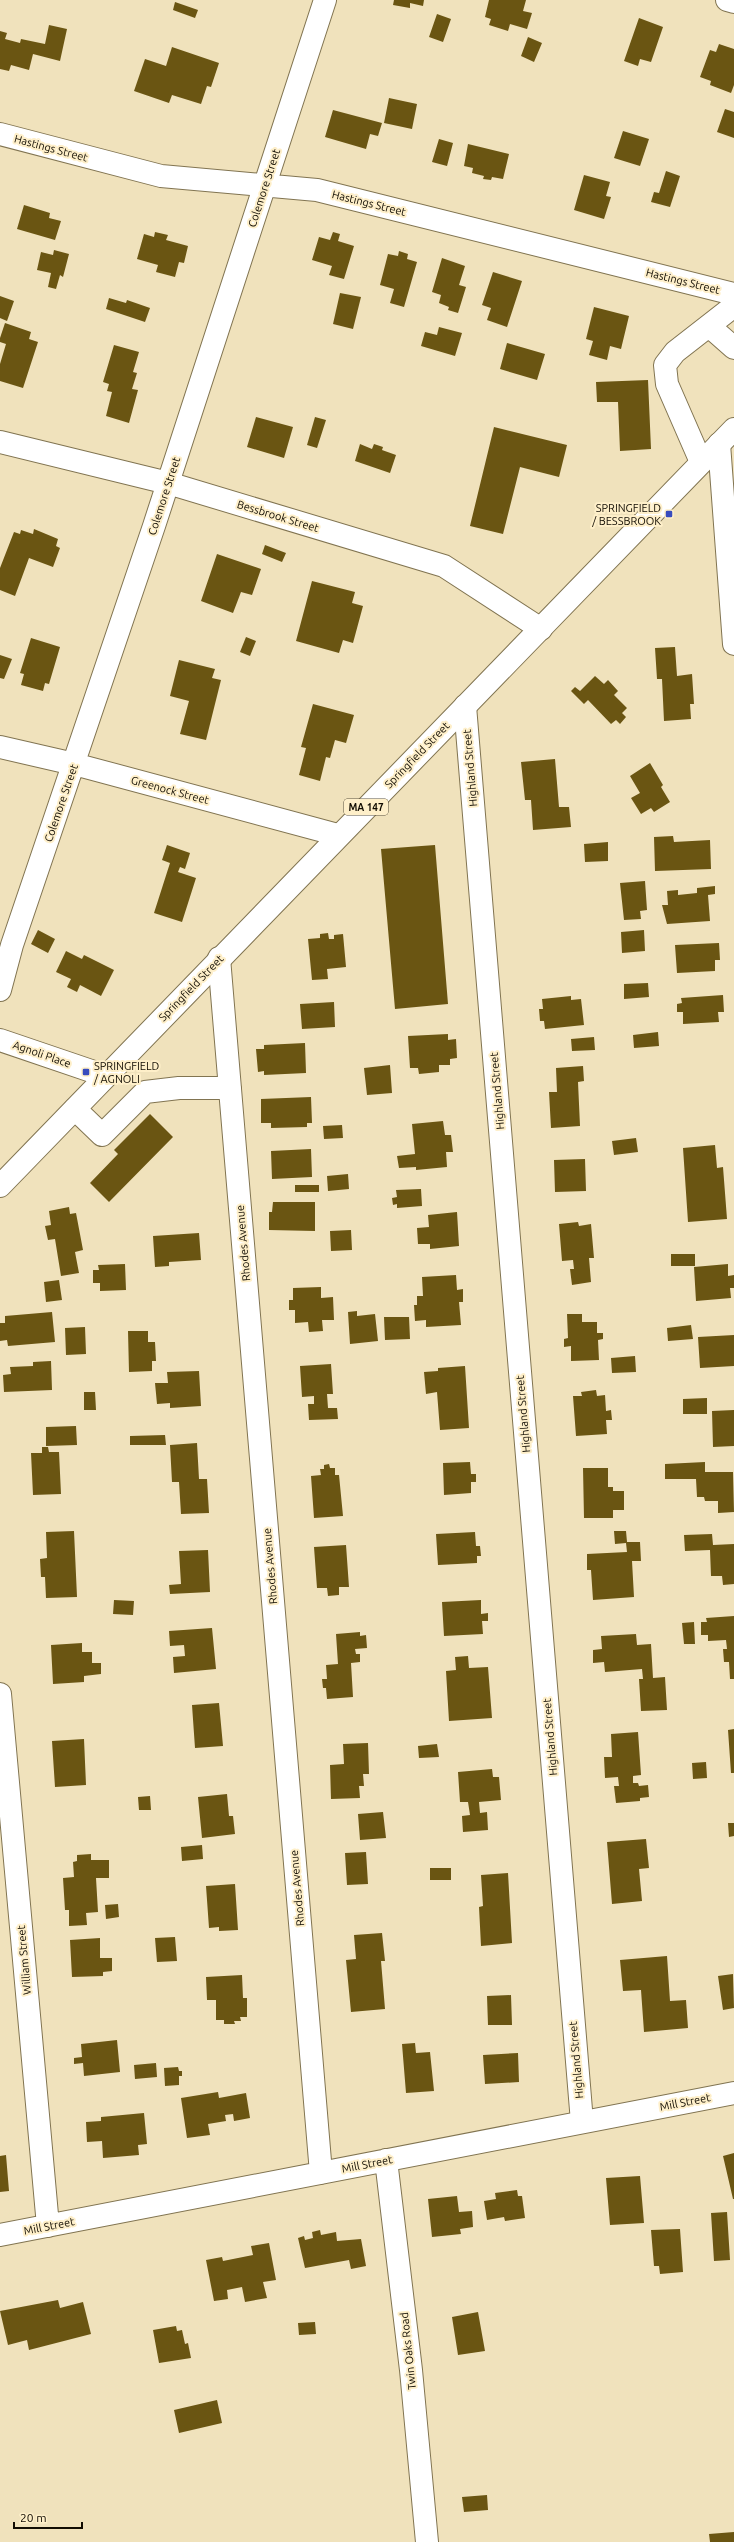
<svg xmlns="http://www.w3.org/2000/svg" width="734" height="2542" font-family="Ubuntu,sans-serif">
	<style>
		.building { fill: #6a5512 }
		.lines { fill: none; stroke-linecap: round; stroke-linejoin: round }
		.minor-casing { stroke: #817451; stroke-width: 24 }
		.major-casing { stroke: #817451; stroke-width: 24 }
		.minor { stroke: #fff; stroke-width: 22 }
		.major { stroke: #fff; stroke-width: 22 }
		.poi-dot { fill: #384cbe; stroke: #feefc9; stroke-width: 1.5 }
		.labels { text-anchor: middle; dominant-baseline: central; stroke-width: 4; stroke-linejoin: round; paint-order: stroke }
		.shield { fill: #feefc9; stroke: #58503e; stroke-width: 1 }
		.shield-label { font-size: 10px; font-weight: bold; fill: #110c02 }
		.street-label { font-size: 11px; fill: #110c02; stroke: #feefc9 }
		.poi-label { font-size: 11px; fill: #110c02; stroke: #feefc9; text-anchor: end }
	</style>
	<rect width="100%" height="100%" fill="#f0e2bc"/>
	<path class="building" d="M 394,0 L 424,0 L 423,6 L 410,3 L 410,8 L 393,5 Z
		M 489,0 L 526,0 L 523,11 L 532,13 L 527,29 L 510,24 L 508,31 L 489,25 L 491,19 L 485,17 Z
		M 175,2 L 198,10 L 195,18 L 173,10 Z
		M 437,14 L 451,19 L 443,42 L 429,37 Z
		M 639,18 L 663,27 L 651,62 L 640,59 L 638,66 L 624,61 Z
		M 49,25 L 67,29 L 60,61 L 33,54 L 29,70 L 11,65 L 9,71 L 0,69 L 0,31 L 7,33 L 5,39 L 20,43 L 21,39 L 45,44 Z
		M 528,37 L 542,43 L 534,62 L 521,56 Z
		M 719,44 L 734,49 L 734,85 L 731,93 L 710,85 L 711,81 L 700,77 L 710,50 L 716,52 Z
		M 172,47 L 219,63 L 211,87 L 207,86 L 201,104 L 172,95 L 169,103 L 134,91 L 145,59 L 166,66 Z
		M 389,98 L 417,104 L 412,129 L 384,123 Z
		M 725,109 L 734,112 L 734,138 L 717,132 Z
		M 333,110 L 382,123 L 378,136 L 370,134 L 366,149 L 325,137 Z
		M 623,131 L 649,139 L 640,166 L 614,158 Z
		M 439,139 L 453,143 L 447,166 L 432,162 Z
		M 468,144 L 509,154 L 503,179 L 492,177 L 491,180 L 483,179 L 484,176 L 472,173 L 473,168 L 464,166 Z
		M 666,171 L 680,176 L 670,207 L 651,202 L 654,192 L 659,193 Z
		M 584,175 L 610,182 L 606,196 L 611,197 L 604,219 L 574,210 Z
		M 24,205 L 50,213 L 49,218 L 61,221 L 55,240 L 17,229 Z
		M 155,232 L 168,235 L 166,240 L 188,246 L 184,263 L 179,262 L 175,277 L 156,272 L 158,265 L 137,259 L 144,234 L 154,237 Z
		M 333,232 L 340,234 L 338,241 L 354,246 L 344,279 L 329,275 L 332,266 L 312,260 L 319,237 L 330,240 Z
		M 54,250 L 69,254 L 63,277 L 60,275 L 56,289 L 48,287 L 51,273 L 37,270 L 41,252 L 53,255 Z
		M 399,251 L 408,254 L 407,259 L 417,262 L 404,307 L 390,303 L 394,289 L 380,285 L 388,254 L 398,256 Z
		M 442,258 L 465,266 L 459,285 L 466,287 L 458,313 L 448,310 L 449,307 L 439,303 L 441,295 L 432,292 Z
		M 493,272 L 522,281 L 507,327 L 487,320 L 491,308 L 482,305 Z
		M 340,293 L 361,297 L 353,329 L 333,324 Z
		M 0,296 L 14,301 L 7,321 L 0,318 Z
		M 109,298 L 126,303 L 127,300 L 150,308 L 145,322 L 106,309 Z
		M 594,307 L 629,316 L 621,349 L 610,346 L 607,360 L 589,355 L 593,341 L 586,339 Z
		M 5,323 L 31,332 L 29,339 L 38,342 L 23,388 L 0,381 L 0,364 L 6,344 L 0,342 L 0,338 Z
		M 439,327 L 462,333 L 455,356 L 421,346 L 425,332 L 437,335 Z
		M 507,343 L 545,354 L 537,380 L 500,369 Z
		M 114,345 L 139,352 L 133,372 L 137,373 L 132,389 L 138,390 L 129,423 L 106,416 L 112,392 L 107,391 L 109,384 L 103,382 Z
		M 648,380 L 651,449 L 620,451 L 618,402 L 597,402 L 596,382 Z
		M 256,417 L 293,427 L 284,458 L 247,447 Z
		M 315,417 L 326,420 L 317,448 L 307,445 Z
		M 494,427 L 567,445 L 559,477 L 520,467 L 503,534 L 470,526 Z
		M 360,444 L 372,449 L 374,444 L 383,447 L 382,450 L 396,455 L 390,473 L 355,461 Z
		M 34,529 L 58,539 L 56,546 L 60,548 L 53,567 L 29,558 L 15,596 L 0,590 L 0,568 L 14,532 L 20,534 L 21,530 L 33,534 Z
		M 265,545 L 286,553 L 282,562 L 262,554 Z
		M 217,554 L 261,569 L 252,595 L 241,592 L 233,613 L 201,601 Z
		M 312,581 L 355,592 L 352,603 L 363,606 L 353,643 L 343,640 L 339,653 L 296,641 Z
		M 246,637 L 256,641 L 250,656 L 240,652 Z
		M 31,638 L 60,647 L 49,684 L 45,683 L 43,691 L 21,685 L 24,674 L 20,673 Z
		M 675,647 L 677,676 L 692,674 L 694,704 L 690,704 L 691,719 L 664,721 L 662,679 L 657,679 L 655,648 Z
		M 0,655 L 12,659 L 4,679 L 0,678 Z
		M 179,660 L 215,669 L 212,678 L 221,680 L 206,740 L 180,734 L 189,701 L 170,696 Z
		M 595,676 L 604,684 L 608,680 L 618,691 L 614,695 L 627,708 L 622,713 L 626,717 L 620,724 L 616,720 L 611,724 L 588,700 L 584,704 L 571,691 L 575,687 L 580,691 Z
		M 313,704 L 354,715 L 346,743 L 335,740 L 330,758 L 326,757 L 320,781 L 299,775 L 306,748 L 301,747 Z
		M 555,759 L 559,807 L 569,807 L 571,827 L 533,830 L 531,800 L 525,800 L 521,762 Z
		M 650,763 L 663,785 L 661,787 L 670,802 L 654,812 L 651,808 L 641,814 L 631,798 L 640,793 L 630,776 Z
		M 673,836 L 674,842 L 710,840 L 711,869 L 655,871 L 654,837 Z
		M 608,842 L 608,861 L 585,862 L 584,844 Z
		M 167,845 L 190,853 L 185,869 L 180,867 L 178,872 L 196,878 L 182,922 L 154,913 L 170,863 L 162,860 Z
		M 435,845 L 448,1004 L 395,1009 L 381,849 Z
		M 645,881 L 647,910 L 640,911 L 641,919 L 624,920 L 620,883 Z
		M 715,886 L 715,894 L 708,895 L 710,921 L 667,924 L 662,905 L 668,905 L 667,891 L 678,890 L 678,895 L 697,893 L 697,888 Z
		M 38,930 L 55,939 L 48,953 L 31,944 Z
		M 644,930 L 645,951 L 622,953 L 621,932 Z
		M 328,933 L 329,939 L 334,939 L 334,935 L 343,934 L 346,967 L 327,969 L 328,979 L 312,980 L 308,939 L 320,938 L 320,934 Z
		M 719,943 L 720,960 L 715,960 L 715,971 L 677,973 L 675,945 Z
		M 66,951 L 82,959 L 84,955 L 114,970 L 101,996 L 80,985 L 77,992 L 67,987 L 71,979 L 56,972 Z
		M 648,983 L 649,997 L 624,999 L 624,984 Z
		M 723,995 L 724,1012 L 718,1012 L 719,1022 L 683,1024 L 683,1012 L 677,1012 L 677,1004 L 682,1003 L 681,998 Z
		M 571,996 L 571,1000 L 581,999 L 584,1025 L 545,1029 L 544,1021 L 540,1021 L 539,1009 L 543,1009 L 542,999 Z
		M 334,1002 L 335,1027 L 302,1029 L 300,1004 Z
		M 658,1032 L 659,1046 L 634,1048 L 633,1035 Z
		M 448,1034 L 448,1040 L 456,1039 L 457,1058 L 450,1059 L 450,1065 L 439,1065 L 439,1072 L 419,1074 L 418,1068 L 410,1068 L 408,1036 Z
		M 594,1037 L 595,1050 L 572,1051 L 571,1039 Z
		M 305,1043 L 306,1073 L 264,1075 L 264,1071 L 258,1072 L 256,1049 L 264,1049 L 264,1045 Z
		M 390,1065 L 392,1093 L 367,1095 L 364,1068 Z
		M 583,1066 L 584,1081 L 578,1082 L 580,1126 L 551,1128 L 549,1092 L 557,1092 L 556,1068 Z
		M 311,1097 L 312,1123 L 307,1123 L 307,1127 L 271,1128 L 271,1123 L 261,1123 L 261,1099 Z
		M 150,1114 L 173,1137 L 109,1202 L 90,1183 L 118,1154 L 114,1150 Z
		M 443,1121 L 445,1135 L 451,1135 L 453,1152 L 446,1152 L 447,1167 L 416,1170 L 416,1167 L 399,1168 L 397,1156 L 415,1154 L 412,1124 Z
		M 342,1125 L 343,1138 L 324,1139 L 323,1126 Z
		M 636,1138 L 638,1152 L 614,1155 L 612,1141 Z
		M 715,1145 L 717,1168 L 723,1167 L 727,1219 L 688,1222 L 683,1148 Z
		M 311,1149 L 312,1177 L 272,1179 L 271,1151 Z
		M 585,1159 L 586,1191 L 555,1192 L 554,1160 Z
		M 348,1174 L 349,1189 L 328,1191 L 327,1176 Z
		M 295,1185 L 319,1185 L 319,1192 L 295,1192 Z
		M 421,1189 L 422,1206 L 397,1208 L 397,1204 L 393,1205 L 392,1198 L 397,1197 L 396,1190 Z
		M 273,1202 L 315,1202 L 315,1231 L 269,1230 L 269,1212 L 272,1212 Z
		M 69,1207 L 70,1214 L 76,1213 L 83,1250 L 75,1252 L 79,1273 L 61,1276 L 55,1239 L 48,1240 L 45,1226 L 51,1225 L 49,1211 Z
		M 457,1212 L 459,1246 L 430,1249 L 430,1244 L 418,1244 L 417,1228 L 429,1227 L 428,1215 Z
		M 578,1222 L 579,1226 L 591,1224 L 594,1258 L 589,1258 L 591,1282 L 572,1285 L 570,1269 L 574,1269 L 573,1260 L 562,1261 L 559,1224 Z
		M 351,1230 L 352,1250 L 331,1251 L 330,1231 Z
		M 199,1233 L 201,1260 L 169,1262 L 169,1266 L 155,1267 L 153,1236 Z
		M 671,1254 L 695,1254 L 695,1266 L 671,1266 Z
		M 125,1264 L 126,1290 L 100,1291 L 100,1283 L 93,1283 L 93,1270 L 99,1270 L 98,1265 Z
		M 728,1264 L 728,1276 L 734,1275 L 734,1288 L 730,1288 L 731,1298 L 696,1301 L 694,1267 Z
		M 456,1275 L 457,1290 L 463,1289 L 463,1302 L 459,1302 L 461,1325 L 426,1327 L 426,1320 L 415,1321 L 414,1305 L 417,1305 L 417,1296 L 423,1296 L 422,1277 Z
		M 59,1280 L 62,1300 L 46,1302 L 44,1282 Z
		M 321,1287 L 321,1298 L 333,1297 L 334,1320 L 322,1320 L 323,1331 L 309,1332 L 308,1322 L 295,1323 L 295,1310 L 289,1310 L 289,1300 L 293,1300 L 293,1288 Z
		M 357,1311 L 357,1316 L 375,1314 L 378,1341 L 350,1344 L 348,1312 Z
		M 52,1312 L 55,1342 L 8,1346 L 7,1340 L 0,1341 L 0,1323 L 5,1323 L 5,1316 Z
		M 567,1314 L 582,1314 L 582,1322 L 597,1322 L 597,1333 L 603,1333 L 603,1339 L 598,1340 L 599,1360 L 571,1361 L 571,1346 L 564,1347 L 564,1339 L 568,1338 Z
		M 384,1317 L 409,1317 L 410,1339 L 385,1340 Z
		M 691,1325 L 693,1339 L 668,1341 L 667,1328 Z
		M 85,1327 L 86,1354 L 66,1355 L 65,1328 Z
		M 128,1331 L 148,1331 L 148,1342 L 155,1342 L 156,1361 L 152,1361 L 152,1371 L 129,1372 Z
		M 734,1335 L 734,1366 L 700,1368 L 698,1337 Z
		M 635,1356 L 636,1372 L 612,1373 L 611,1358 Z
		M 51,1361 L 52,1390 L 4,1392 L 3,1375 L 11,1374 L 10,1367 L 33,1366 L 33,1362 Z
		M 331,1364 L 333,1394 L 327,1394 L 328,1408 L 337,1408 L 338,1419 L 309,1420 L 308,1404 L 314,1404 L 314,1396 L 302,1397 L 300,1366 Z
		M 465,1366 L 469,1428 L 440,1430 L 437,1392 L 426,1394 L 424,1372 L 438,1371 L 438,1368 Z
		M 199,1371 L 201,1406 L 170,1408 L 170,1403 L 157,1404 L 155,1383 L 168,1383 L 167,1372 Z
		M 596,1390 L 597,1396 L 605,1395 L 606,1411 L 611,1410 L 612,1420 L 606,1420 L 607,1434 L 576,1436 L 573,1396 L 582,1396 L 581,1392 Z
		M 84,1392 L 95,1392 L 96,1410 L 84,1410 Z
		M 707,1398 L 707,1414 L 683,1414 L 683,1399 Z
		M 734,1410 L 734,1446 L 713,1447 L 712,1411 Z
		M 76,1426 L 77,1445 L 46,1446 L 46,1427 Z
		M 165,1435 L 166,1445 L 130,1445 L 130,1436 Z
		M 197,1443 L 199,1479 L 207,1479 L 209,1513 L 181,1514 L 179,1482 L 172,1482 L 170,1445 Z
		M 42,1447 L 48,1447 L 49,1452 L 59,1452 L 61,1494 L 33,1495 L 31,1453 L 42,1453 Z
		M 470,1462 L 471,1474 L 476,1474 L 476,1482 L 471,1482 L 471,1493 L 444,1495 L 443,1463 Z
		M 705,1462 L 705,1472 L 733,1472 L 734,1512 L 718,1513 L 718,1501 L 705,1501 L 704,1497 L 697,1497 L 696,1479 L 665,1479 L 665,1464 Z
		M 329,1464 L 330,1468 L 335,1468 L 335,1475 L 339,1475 L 343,1516 L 314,1518 L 311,1476 L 321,1475 L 320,1469 L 324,1469 L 324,1465 Z
		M 583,1468 L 608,1468 L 608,1487 L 613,1487 L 613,1491 L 624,1491 L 624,1510 L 613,1510 L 613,1518 L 584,1518 Z
		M 74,1531 L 77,1597 L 46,1598 L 45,1577 L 41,1577 L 40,1559 L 47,1558 L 46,1532 Z
		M 614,1531 L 626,1531 L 627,1542 L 640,1542 L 641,1561 L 632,1561 L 634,1597 L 593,1600 L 591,1570 L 587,1570 L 587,1554 L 627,1552 L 626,1543 L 615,1544 Z
		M 475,1532 L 476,1546 L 480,1546 L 481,1556 L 477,1556 L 477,1563 L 438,1565 L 436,1534 Z
		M 712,1534 L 713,1545 L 734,1544 L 734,1584 L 723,1585 L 722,1576 L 711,1576 L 710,1550 L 685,1551 L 684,1535 Z
		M 346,1545 L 349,1587 L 339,1587 L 339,1595 L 328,1596 L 327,1588 L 317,1588 L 314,1547 Z
		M 208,1550 L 210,1592 L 170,1594 L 169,1585 L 181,1584 L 179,1551 Z
		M 114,1600 L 134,1601 L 133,1615 L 113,1614 Z
		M 481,1600 L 481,1614 L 488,1613 L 488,1621 L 482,1621 L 483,1634 L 444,1636 L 442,1602 Z
		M 734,1616 L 734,1679 L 730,1679 L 729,1662 L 724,1662 L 723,1649 L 727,1649 L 726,1640 L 708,1641 L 708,1635 L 701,1635 L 701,1622 L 707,1622 L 706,1618 Z
		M 694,1622 L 695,1644 L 684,1644 L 682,1623 Z
		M 212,1628 L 216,1669 L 174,1673 L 173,1657 L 185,1656 L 184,1645 L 170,1646 L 169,1631 Z
		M 360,1632 L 360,1636 L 366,1635 L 367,1648 L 355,1649 L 356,1654 L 360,1654 L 360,1662 L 351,1663 L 353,1697 L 327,1699 L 326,1688 L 323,1688 L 322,1679 L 327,1679 L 326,1665 L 338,1664 L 336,1634 Z
		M 636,1634 L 637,1645 L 651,1644 L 653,1678 L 665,1677 L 667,1710 L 641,1711 L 639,1679 L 643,1679 L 642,1669 L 605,1672 L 604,1662 L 593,1663 L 593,1650 L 602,1649 L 601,1636 Z
		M 82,1643 L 82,1652 L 92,1652 L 92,1663 L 101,1663 L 101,1674 L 84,1676 L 84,1682 L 53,1684 L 51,1645 Z
		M 468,1656 L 469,1668 L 488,1667 L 492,1718 L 449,1721 L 446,1671 L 456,1670 L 455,1657 Z
		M 219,1703 L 223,1746 L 195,1748 L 192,1705 Z
		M 734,1729 L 734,1773 L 731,1773 L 728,1730 Z
		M 638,1732 L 641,1775 L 633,1776 L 633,1783 L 638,1783 L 639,1786 L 648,1785 L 649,1797 L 640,1798 L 640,1801 L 616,1803 L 614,1786 L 619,1786 L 618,1777 L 605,1778 L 604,1757 L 612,1757 L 611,1734 Z
		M 84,1739 L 86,1785 L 55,1787 L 52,1741 Z
		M 368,1743 L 369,1774 L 363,1774 L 364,1786 L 359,1786 L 360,1798 L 331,1799 L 330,1765 L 344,1764 L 343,1744 Z
		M 437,1744 L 439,1757 L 419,1758 L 418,1746 Z
		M 706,1762 L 707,1778 L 693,1779 L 692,1763 Z
		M 492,1769 L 493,1777 L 499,1777 L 501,1800 L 479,1802 L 480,1813 L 487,1812 L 488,1830 L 463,1832 L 462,1816 L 470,1815 L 468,1802 L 460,1802 L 458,1772 Z
		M 227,1794 L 229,1816 L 233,1816 L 235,1834 L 202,1838 L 198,1797 Z
		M 150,1796 L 151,1810 L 139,1810 L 138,1797 Z
		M 383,1812 L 386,1838 L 360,1840 L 358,1814 Z
		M 728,1823 L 734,1823 L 734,1836 L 729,1837 Z
		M 646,1839 L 649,1868 L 639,1869 L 642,1901 L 612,1904 L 607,1842 Z
		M 202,1845 L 203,1859 L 182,1861 L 181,1847 Z
		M 366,1852 L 368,1884 L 347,1885 L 345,1853 Z
		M 91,1854 L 91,1860 L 109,1860 L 109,1878 L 96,1878 L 98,1912 L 86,1913 L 87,1925 L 69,1926 L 69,1910 L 65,1910 L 63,1878 L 74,1877 L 73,1862 L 77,1861 L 77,1855 Z
		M 430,1868 L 451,1868 L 451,1880 L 430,1880 Z
		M 508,1873 L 512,1943 L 481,1946 L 479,1907 L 483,1906 L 481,1875 Z
		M 235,1884 L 238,1930 L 219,1931 L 219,1927 L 209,1928 L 206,1886 Z
		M 118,1904 L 119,1917 L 106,1919 L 105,1905 Z
		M 382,1933 L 385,1961 L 381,1961 L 385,2009 L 351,2012 L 346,1960 L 356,1959 L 354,1935 Z
		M 175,1937 L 177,1961 L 157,1962 L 155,1938 Z
		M 100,1938 L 100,1958 L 112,1958 L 112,1971 L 103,1972 L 103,1976 L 72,1977 L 70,1940 Z
		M 667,1956 L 670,2001 L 686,2000 L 688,2028 L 644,2032 L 641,1990 L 623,1991 L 620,1960 Z
		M 733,1974 L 734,2008 L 723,2010 L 718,1976 Z
		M 242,1975 L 243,1998 L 247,1998 L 247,2017 L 240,2017 L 241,2021 L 234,2021 L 235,2024 L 224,2024 L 224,2020 L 216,2020 L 216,2000 L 207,2000 L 206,1977 Z
		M 511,1995 L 512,2025 L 488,2025 L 487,1996 Z
		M 117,2040 L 120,2072 L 84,2076 L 83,2063 L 74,2064 L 74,2058 L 82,2057 L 81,2044 Z
		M 415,2043 L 416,2053 L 430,2052 L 434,2091 L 406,2093 L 402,2044 Z
		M 518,2053 L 519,2082 L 485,2084 L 483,2055 Z
		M 156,2063 L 157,2077 L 135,2079 L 134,2065 Z
		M 178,2067 L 179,2071 L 182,2071 L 182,2076 L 179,2076 L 179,2085 L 165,2086 L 164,2068 Z
		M 218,2092 L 219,2098 L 246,2093 L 250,2118 L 234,2121 L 233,2114 L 225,2115 L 226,2121 L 208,2124 L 210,2135 L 187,2138 L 181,2098 Z
		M 144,2113 L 147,2144 L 138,2145 L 139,2155 L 103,2158 L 102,2141 L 87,2142 L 86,2122 L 101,2121 L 101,2117 Z
		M 734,2153 L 734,2199 L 733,2199 L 723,2156 Z
		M 6,2155 L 9,2191 L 0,2192 L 0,2156 Z
		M 640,2176 L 644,2223 L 610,2225 L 606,2178 Z
		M 517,2190 L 518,2196 L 522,2196 L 525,2218 L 505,2221 L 504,2217 L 487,2220 L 484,2201 L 496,2199 L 495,2193 Z
		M 457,2196 L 459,2212 L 472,2211 L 473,2227 L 460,2229 L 461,2234 L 432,2237 L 428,2199 Z
		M 727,2212 L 730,2260 L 714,2261 L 711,2213 Z
		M 680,2229 L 683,2272 L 660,2274 L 659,2266 L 654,2266 L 651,2230 Z
		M 320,2230 L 321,2235 L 336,2232 L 337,2241 L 361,2239 L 366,2266 L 351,2269 L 349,2260 L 305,2268 L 298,2238 L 304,2236 L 305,2240 L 313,2238 L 312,2232 Z
		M 269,2243 L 276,2280 L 263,2282 L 267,2298 L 245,2302 L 242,2287 L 227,2290 L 228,2299 L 214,2301 L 206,2260 L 222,2257 L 223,2261 L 253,2255 L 251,2246 Z
		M 58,2300 L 60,2308 L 83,2302 L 91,2334 L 29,2350 L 27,2340 L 8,2345 L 0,2311 Z
		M 478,2312 L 485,2351 L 458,2355 L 452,2317 Z
		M 315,2322 L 316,2334 L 299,2335 L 298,2323 Z
		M 176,2326 L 177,2331 L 182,2330 L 185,2344 L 188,2343 L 191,2358 L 159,2363 L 153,2330 Z
		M 217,2400 L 222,2423 L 179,2433 L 174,2410 Z
		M 487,2495 L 488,2510 L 464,2512 L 462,2497 Z
		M 734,2532 L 734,2542 L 710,2542 L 709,2534 Z"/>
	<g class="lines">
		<defs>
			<path id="minor" d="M 727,0 L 734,2
				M 0,134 L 161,176 L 317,190 L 734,294
				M 709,326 L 734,348
				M 0,442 L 168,483 L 444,566 L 541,629
				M 719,444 L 734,644
				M 701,462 L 667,384 L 665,365 L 675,352 L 734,306
				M 465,706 L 582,2122
				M 0,747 L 74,764 L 338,835
				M 219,958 L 321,2173
				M 0,990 L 12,945 L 154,526 L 325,0
				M 0,1040 L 106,1076
				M 75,1109 L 102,1135 L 145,1092 L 179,1088 L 230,1088
				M 0,1694 L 48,2226
				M 386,2160 L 411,2370 L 427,2542
				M 0,2235 L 734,2093"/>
			<path id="major" d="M 0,1186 L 734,429"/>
		</defs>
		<use href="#minor" class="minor-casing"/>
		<use href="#major" class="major-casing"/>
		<use href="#minor" class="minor"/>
		<use href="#major" class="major"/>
	</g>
	<g class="poi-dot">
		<rect x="665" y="510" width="8" height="8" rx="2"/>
		<rect x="82" y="1068" width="8" height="8" rx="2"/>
	</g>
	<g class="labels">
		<rect class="shield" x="344" y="799" width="44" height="16" rx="3"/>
		<g class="shield-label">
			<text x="366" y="807">MA 147</text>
		</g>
		<g class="street-label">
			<text transform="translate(51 148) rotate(15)">Hastings Street</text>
			<text transform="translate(264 188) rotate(-72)">Colemore Street</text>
			<text transform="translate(369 203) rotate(14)">Hastings Street</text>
			<text transform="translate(683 281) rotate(14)">Hastings Street</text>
			<text transform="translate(164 496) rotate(-72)">Colemore Street</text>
			<text transform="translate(278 516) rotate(17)">Bessbrook Street</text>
			<text transform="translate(417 755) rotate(-46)">Springfield Street</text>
			<text transform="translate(470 768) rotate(-95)">Highland Street</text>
			<text transform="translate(170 790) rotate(15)">Greenock Street</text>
			<text transform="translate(61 803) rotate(-71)">Colemore Street</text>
			<text transform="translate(191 988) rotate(-46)">Springfield Street</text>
			<text transform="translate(42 1054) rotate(19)">Agnoli Place</text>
			<text transform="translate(497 1091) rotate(-95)">Highland Street</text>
			<text transform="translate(243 1243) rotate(-95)">Rhodes Avenue</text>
			<text transform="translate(523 1414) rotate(-95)">Highland Street</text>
			<text transform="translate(270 1566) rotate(-95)">Rhodes Avenue</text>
			<text transform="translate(550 1737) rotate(-95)">Highland Street</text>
			<text transform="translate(297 1888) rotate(-95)">Rhodes Avenue</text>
			<text transform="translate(24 1960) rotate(-95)">William Street</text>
			<text transform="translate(576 2060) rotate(-95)">Highland Street</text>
			<text transform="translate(685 2102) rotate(-11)">Mill Street</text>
			<text transform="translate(367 2164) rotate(-11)">Mill Street</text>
			<text transform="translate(49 2226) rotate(-11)">Mill Street</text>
			<text transform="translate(408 2351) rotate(-96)">Twin Oaks Road</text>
		</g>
		<g class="poi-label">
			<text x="661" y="508">SPRINGFIELD<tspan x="661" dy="13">/ BESSBROOK</tspan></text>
			<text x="94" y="1066" text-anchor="start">SPRINGFIELD<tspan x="94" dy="13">/ AGNOLI</tspan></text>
		</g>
	</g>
	<path d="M14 2522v6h68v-6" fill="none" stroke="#110c02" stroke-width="2"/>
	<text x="20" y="2522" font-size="12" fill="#110c02" stroke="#feefc9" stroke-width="3" paint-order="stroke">20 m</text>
</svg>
